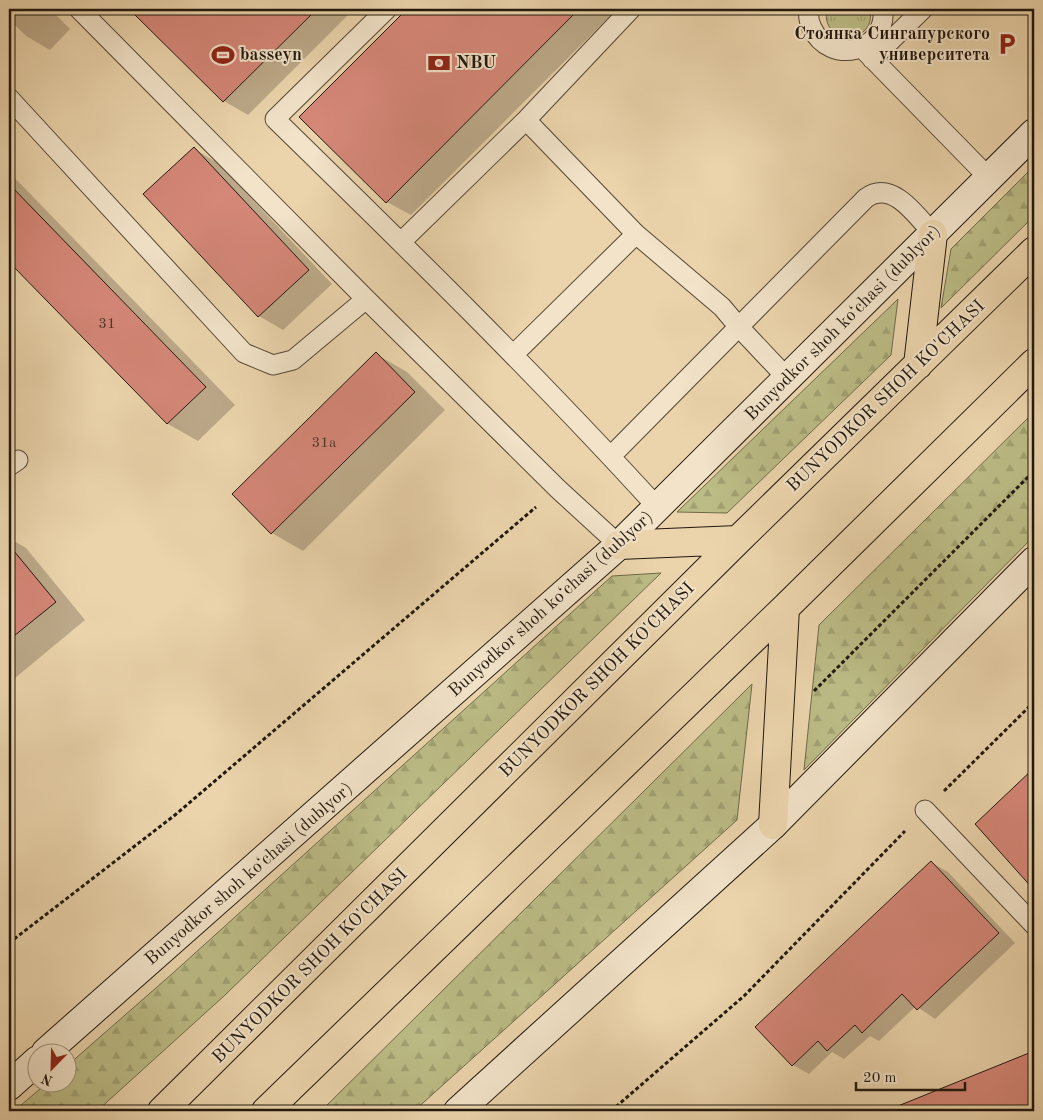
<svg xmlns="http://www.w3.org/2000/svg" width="1043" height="1120" font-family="'Old Standard TT',serif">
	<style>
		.forest { fill: url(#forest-firs); stroke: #6e6a4a }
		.park { fill: url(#park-tufts); stroke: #6e6a4a }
		.shadow { fill: #0003 }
		.building { fill: #d58778; stroke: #21180f }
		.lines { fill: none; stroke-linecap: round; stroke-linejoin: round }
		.lane-casing { stroke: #544736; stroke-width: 21 }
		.secondary-casing { stroke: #21180f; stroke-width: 30 }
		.primary-casing { stroke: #21180f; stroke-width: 30 }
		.path { stroke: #21180f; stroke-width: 3; stroke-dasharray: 4 2.5; stroke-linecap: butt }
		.lane { stroke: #f2e3c9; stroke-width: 19 }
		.secondary { stroke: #f2e3c9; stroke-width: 28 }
		.primary { stroke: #ebd4ac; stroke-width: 28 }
		.labels { text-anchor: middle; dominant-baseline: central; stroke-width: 4; stroke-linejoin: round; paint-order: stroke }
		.number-label { font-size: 15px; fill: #4e3429 }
		.poi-label { font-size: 18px; font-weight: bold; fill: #21180f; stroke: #f2e3c9; text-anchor: start }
		.street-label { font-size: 18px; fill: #21180f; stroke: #f2e3c9 }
	</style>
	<defs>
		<pattern id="forest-firs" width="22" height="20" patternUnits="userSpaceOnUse" patternTransform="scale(1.25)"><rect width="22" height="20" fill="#bcbc86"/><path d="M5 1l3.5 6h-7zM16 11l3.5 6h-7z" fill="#a1a172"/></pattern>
		<pattern id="park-tufts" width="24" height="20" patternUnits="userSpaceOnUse" patternTransform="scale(1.25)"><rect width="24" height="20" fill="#bcbc86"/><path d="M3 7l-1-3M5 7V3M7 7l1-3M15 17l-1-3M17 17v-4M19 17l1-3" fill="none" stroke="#a1a172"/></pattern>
	</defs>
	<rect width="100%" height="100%" fill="#ebd4ac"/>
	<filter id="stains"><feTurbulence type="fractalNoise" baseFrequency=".004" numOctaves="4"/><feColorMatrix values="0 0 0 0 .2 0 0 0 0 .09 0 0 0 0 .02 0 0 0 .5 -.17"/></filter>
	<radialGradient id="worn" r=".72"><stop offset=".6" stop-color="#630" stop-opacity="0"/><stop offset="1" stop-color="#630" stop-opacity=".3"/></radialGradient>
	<path class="forest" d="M 1034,166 L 1034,216 L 941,308 L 951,249 Z
		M 898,299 L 891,355 L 727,513 L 677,512 Z
		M 1034,412 L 1034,536 L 804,770 L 819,625 Z
		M 661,573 L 224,996 L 97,1111 L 14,1111 L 47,1083 L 68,1082 L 68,1065 L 173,973 L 612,576 Z
		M 752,684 L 737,820 L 414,1111 L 321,1111 Z"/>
	<path class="park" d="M 827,9 L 870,9 C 877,47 819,45 827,9 Z"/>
	<path class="shadow" d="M 9,9 L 50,9 L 70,29 L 50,50 L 26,36 L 9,19 Z
		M 131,9 L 354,9 L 248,115 L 224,101 Z
		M 409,9 L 617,9 L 411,215 L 387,202 L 301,117 Z
		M 194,149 L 218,163 L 332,284 L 283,330 L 259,316 Z
		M 9,172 L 235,405 L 198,441 L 168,424 L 9,260 Z
		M 376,354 L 407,372 L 445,410 L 303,551 L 272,533 L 234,494 Z
		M 9,538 L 26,548 L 85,620 L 9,683 Z
		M 1034,769 L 1034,889 L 977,824 Z
		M 932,863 L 948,872 L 1015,943 L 935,1019 L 916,1006 L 879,1041 L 870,1036 L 844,1059 L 832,1052 L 809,1074 L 793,1065 Z
		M 1034,1052 L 1034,1111 L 888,1111 Z"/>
	<path class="building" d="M 129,9 L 317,9 L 223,102 Z
		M 407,9 L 579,9 L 386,203 L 299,117 Z
		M 194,147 L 309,270 L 258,317 L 143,194 Z
		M 9,184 L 206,387 L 167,424 L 9,262 Z
		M 376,352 L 415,392 L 271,534 L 232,494 Z
		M 9,545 L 56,602 L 9,640 Z
		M 1034,768 L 1034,890 L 975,824 Z
		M 931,861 L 999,933 L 917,1010 L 902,994 L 862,1033 L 855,1025 L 827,1051 L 818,1041 L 792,1066 L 755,1027 Z
		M 1034,1051 L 1034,1111 L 888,1111 L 888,1110 Z"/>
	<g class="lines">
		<defs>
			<path id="lane" d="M 79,9 L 366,299 L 558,489 L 619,545
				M 387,9 L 275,119 C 405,246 535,373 657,507
				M 809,9 C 808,15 809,22 812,28 C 830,67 887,52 883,9
				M 861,47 L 989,178
				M 872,59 L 923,9
				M 9,98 L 244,353 L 273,365 L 293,360 L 366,299
				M 526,120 L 636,234 L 722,307 L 738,326 L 787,378
				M 401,242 L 526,120 L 631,9
				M 513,355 L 636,234
				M 611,456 L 866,198 C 892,179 917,216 933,234
				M 9,466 L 18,460
				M 925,810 L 1034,925"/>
			<path id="secondary" d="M 46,1052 L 619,545 L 1034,133
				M 9,1086 L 38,1060
				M 458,1111 L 773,825 L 1034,561"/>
			<path id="primary" d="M 918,365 L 933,234
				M 619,545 L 738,540
				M 773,825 L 785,608
				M 162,1111 L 738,540 L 1034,251
				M 266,1111 L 785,608 L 1034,363"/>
		</defs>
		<use href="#lane" class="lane-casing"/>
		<use href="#secondary" class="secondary-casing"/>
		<use href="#primary" class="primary-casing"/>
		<path class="path" d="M 814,691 L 1034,471
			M 944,791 L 1034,702
			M 9,943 L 175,815 L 536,507
			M 611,1111 L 744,996 L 905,831"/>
		<use href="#lane" class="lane"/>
		<use href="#secondary" class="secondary"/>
		<use href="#primary" class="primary"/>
	</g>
	<defs>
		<symbol id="parking-bare" viewBox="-9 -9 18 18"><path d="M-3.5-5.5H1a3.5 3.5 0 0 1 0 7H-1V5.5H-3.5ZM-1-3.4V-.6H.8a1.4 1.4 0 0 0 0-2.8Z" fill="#8f2418" stroke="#f2e3c9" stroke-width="2.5" paint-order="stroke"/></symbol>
		<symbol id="stadium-bare" viewBox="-9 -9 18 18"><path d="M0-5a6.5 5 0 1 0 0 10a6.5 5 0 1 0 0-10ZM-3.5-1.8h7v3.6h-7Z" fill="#8f2418" stroke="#f2e3c9" stroke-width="2.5" paint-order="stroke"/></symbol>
		<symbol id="bank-bare" viewBox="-9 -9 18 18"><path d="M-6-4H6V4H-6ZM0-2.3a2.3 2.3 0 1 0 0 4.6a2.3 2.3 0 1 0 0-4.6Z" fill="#8f2418" stroke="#f2e3c9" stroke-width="2.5" paint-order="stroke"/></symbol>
	</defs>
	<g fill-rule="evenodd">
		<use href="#parking-bare" x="991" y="28" width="32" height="32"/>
		<use href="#stadium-bare" x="207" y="39" width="32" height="32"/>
		<use href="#bank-bare" x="423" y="47" width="32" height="32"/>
	</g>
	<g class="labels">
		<g class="number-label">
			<text x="107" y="324">31</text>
			<text x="324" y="443">31а</text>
		</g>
		<g class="poi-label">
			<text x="990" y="34" text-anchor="end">Стоянка Сингапурского<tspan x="990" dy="21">университета</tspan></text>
			<text x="240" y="55">basseyn</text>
			<text x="456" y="63">NBU</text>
		</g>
		<g class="street-label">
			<text transform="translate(843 323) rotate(-45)">Bunyodkor shoh koʻchasi (dublyor)</text>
			<text transform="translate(886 396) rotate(-44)">BUNYODKOR SHOH KO'CHASI</text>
			<text transform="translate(551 604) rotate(-42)">Bunyodkor shoh koʻchasi (dublyor)</text>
			<text transform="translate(597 680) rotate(-45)">BUNYODKOR SHOH KO'CHASI</text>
			<text transform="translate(249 874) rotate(-41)">Bunyodkor shoh koʻchasi (dublyor)</text>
			<text transform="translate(310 966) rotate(-45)">BUNYODKOR SHOH KO'CHASI</text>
		</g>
	</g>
	<rect width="1043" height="1120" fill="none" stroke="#ebd4ac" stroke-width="30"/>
	<rect x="10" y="10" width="1023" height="1100" fill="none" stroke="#21180f" stroke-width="2.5"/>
	<rect x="15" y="15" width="1013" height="1090" fill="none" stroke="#21180f"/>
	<g transform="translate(52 1068) rotate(203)"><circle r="24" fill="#f2e3c9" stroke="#9e927f"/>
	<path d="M0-4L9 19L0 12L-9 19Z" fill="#8f2418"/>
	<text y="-8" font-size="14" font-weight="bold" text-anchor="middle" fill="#21180f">N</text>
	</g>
	<path d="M856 1082v8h109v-8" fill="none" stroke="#21180f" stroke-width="2.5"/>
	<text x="863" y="1082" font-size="15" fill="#21180f" stroke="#f2e3c9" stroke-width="4" paint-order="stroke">20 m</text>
	<rect width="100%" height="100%" filter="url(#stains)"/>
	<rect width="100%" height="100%" fill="url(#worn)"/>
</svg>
